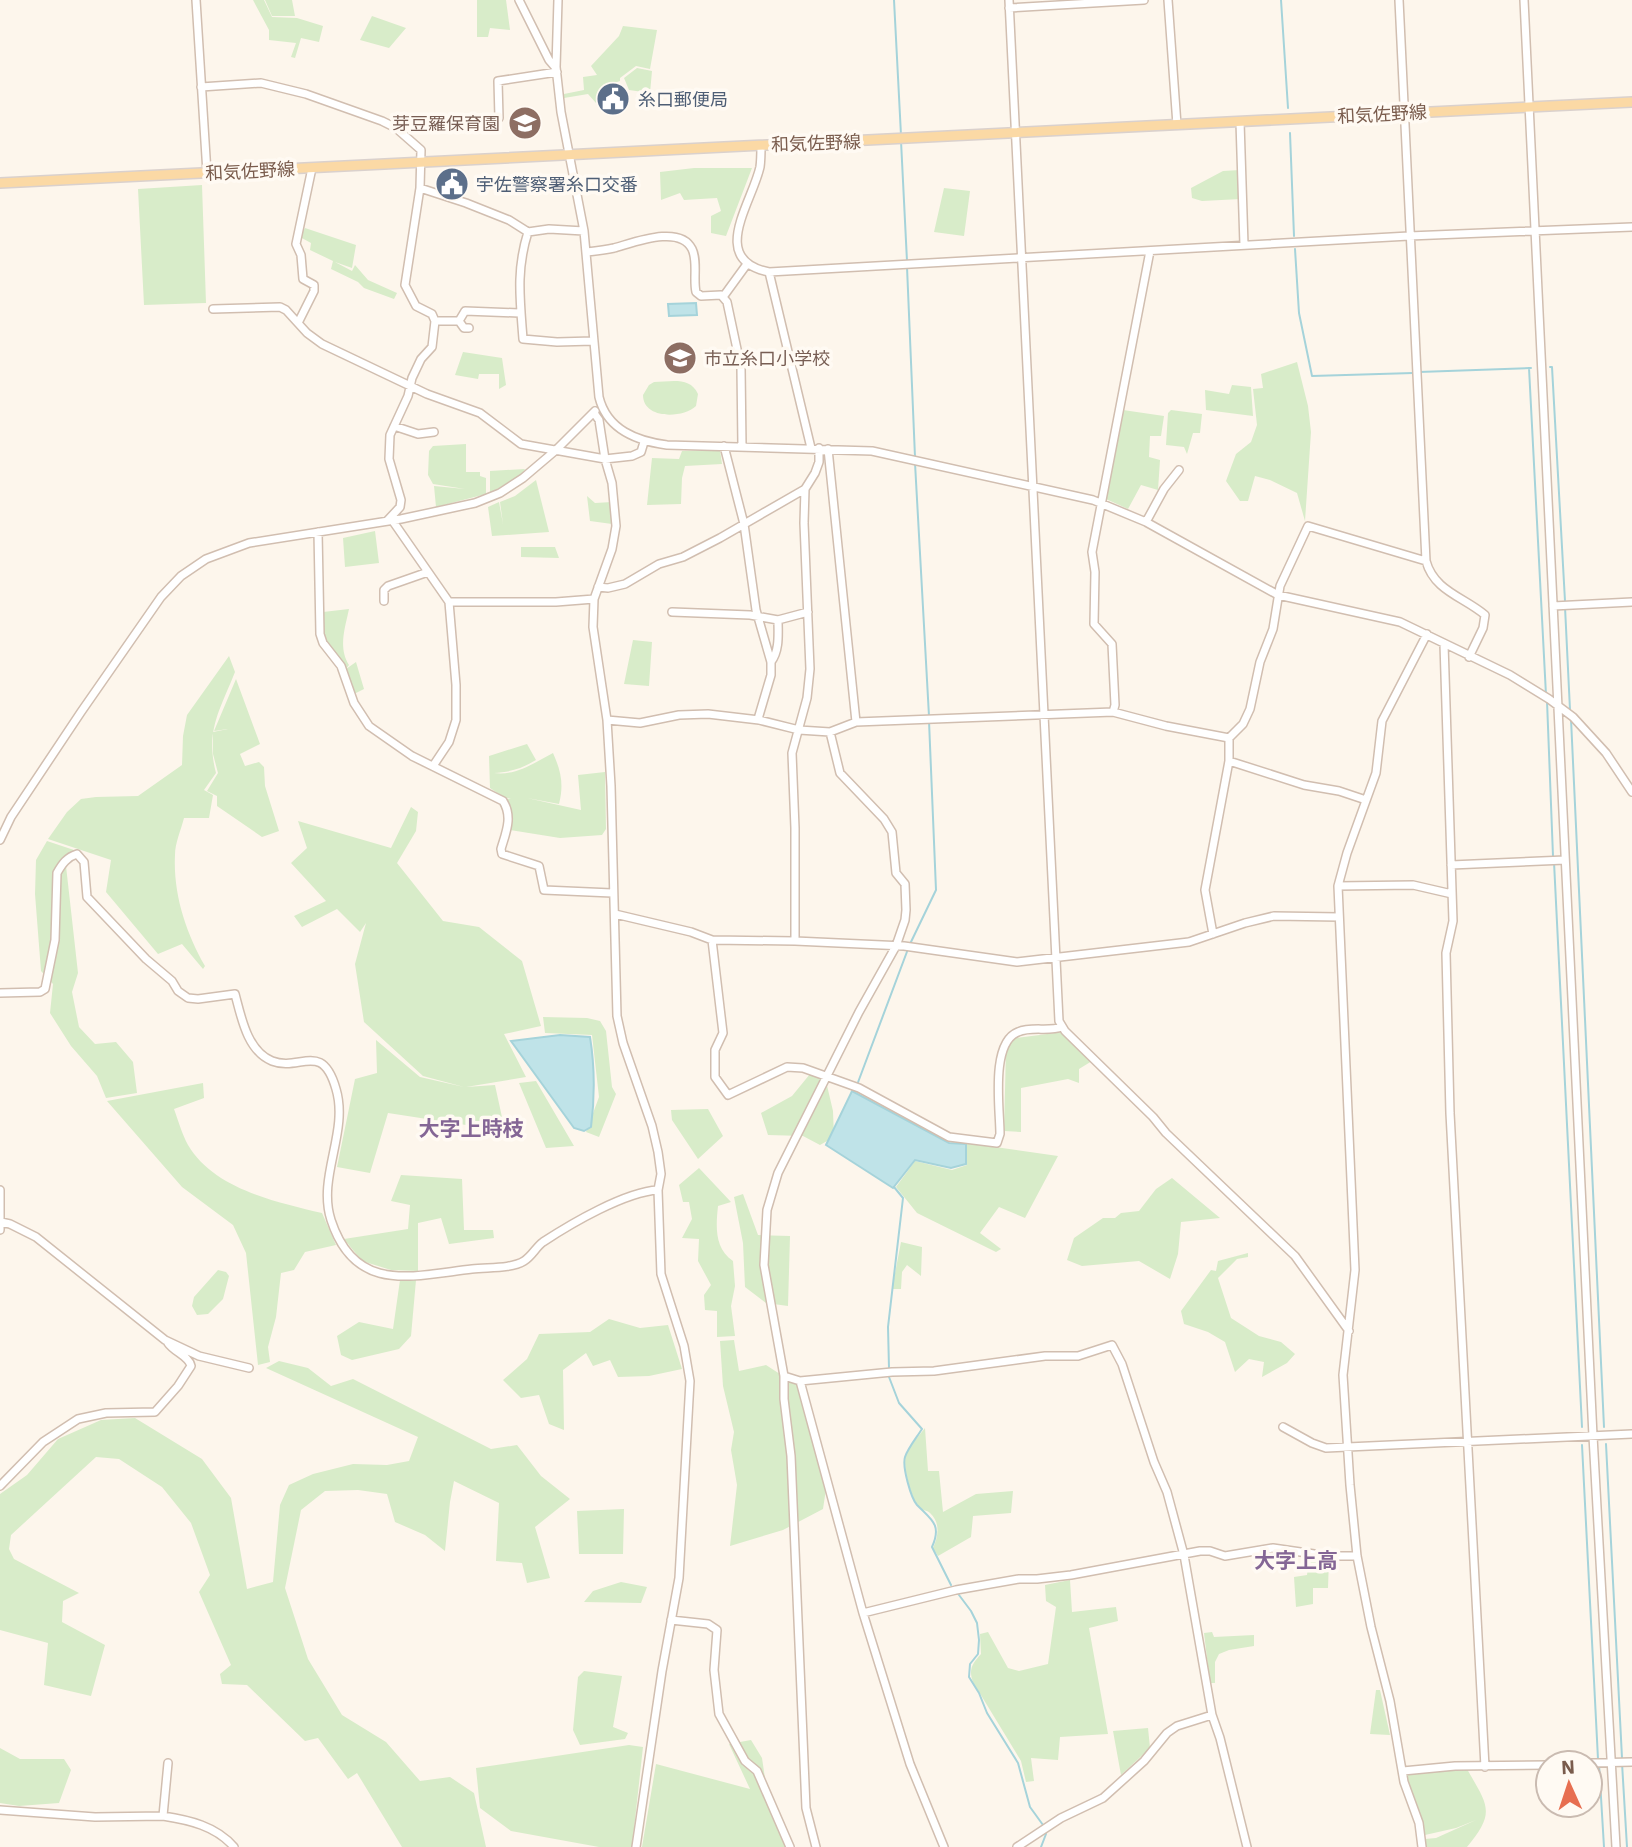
<svg xmlns="http://www.w3.org/2000/svg" width="1632" height="1847" font-family="'IBM Plex Sans','Noto Sans JP',sans-serif">
	<style>
		.green { fill: #d8ecc9 }
		.water { fill: #bfe3e8; stroke: #a5d3da; stroke-width: 2 }
		.lines { fill: none; stroke-linecap: round; stroke-linejoin: round }
		.stream { stroke: #a5d3da; stroke-width: 2 }
		.minor-casing { stroke: #d1beb0; stroke-width: 10 }
		.major-casing { stroke: #dad1cd; stroke-width: 12 }
		.minor { stroke: #fff; stroke-width: 7 }
		.major { stroke: #fbd9a5; stroke-width: 9 }
		.labels { text-anchor: middle; dominant-baseline: central; stroke-width: 7; stroke-linejoin: round; paint-order: stroke }
		.service-label { font-size: 18px; fill: #4e5e75; stroke: #fffaf3; text-anchor: start }
		.street-label { font-size: 18px; fill: #7a5c4d; stroke: #fffaf3 }
		.education-label { font-size: 18px; fill: #785e54; stroke: #fffaf3; text-anchor: end }
		.quarter-label { font-size: 21px; font-weight: bold; fill: #846695; stroke: #fffaf3 }
	</style>
	<rect width="100%" height="100%" fill="#fdf6ec"/>
	<path class="green" d="M 253,0 L 264,0 L 272,17 L 297,18 L 323,26 L 319,42 L 301,38 L 295,58 L 291,57 L 296,43 L 269,40 L 269,30 Z
		M 265,0 L 292,0 L 295,16 L 272,16 Z
		M 477,0 L 506,0 L 510,30 L 490,28 L 488,37 L 477,37 Z
		M 372,16 L 406,28 L 389,48 L 360,40 Z
		M 623,26 L 657,30 L 650,69 L 636,66 L 620,78 L 620,81 L 611,84 L 596,103 L 588,94 L 564,98 L 564,94 L 584,90 L 583,77 L 597,75 L 591,66 L 619,36 Z
		M 637,68 L 652,71 L 650,93 L 629,90 L 624,78 Z
		M 694,168 L 752,168 L 726,236 L 711,233 L 711,216 L 721,211 L 717,198 L 684,200 L 680,193 L 661,200 L 660,172 Z
		M 1240,170 L 1241,199 L 1202,201 L 1192,198 L 1191,188 L 1223,171 Z
		M 202,185 L 206,303 L 144,305 L 138,189 Z
		M 944,188 L 970,191 L 964,236 L 934,232 Z
		M 305,228 L 356,245 L 352,268 L 335,262 L 352,271 L 355,265 L 368,280 L 397,293 L 394,299 L 364,288 L 358,282 L 331,269 L 333,261 L 310,250 L 311,243 L 300,237 Z
		M 463,352 L 502,358 L 506,385 L 499,389 L 499,374 L 479,374 L 478,379 L 455,375 Z
		M 1297,362 L 1308,406 L 1311,432 L 1305,521 L 1297,493 L 1270,480 L 1255,476 L 1248,501 L 1240,501 L 1226,481 L 1236,454 L 1251,442 L 1257,425 L 1253,389 L 1263,388 L 1261,374 Z
		M 654,382 C 670,382 690,376 698,394 L 696,406 C 682,419 643,419 643,395 L 649,385 Z
		M 1232,385 L 1251,387 L 1253,416 L 1206,410 L 1205,390 L 1229,394 Z
		M 1123,410 L 1164,416 L 1161,436 L 1150,436 L 1149,457 L 1160,460 L 1158,490 L 1141,485 L 1128,509 L 1106,499 Z
		M 1171,410 L 1202,414 L 1200,433 L 1193,433 L 1187,454 L 1184,447 L 1166,445 L 1168,413 Z
		M 466,444 L 466,472 L 480,472 L 480,476 L 486,478 L 486,494 L 436,507 L 434,486 L 465,489 L 433,484 L 428,475 L 429,451 L 433,446 Z
		M 720,450 L 722,464 L 685,466 L 682,478 L 681,504 L 647,505 L 652,458 L 679,459 L 682,451 Z
		M 525,469 L 521,475 L 490,493 L 490,471 Z
		M 536,480 L 549,532 L 492,536 L 488,507 L 499,502 L 503,524 L 500,502 L 515,496 Z
		M 587,496 L 595,503 L 612,502 L 612,524 L 590,521 Z
		M 375,531 L 379,563 L 345,567 L 343,538 Z
		M 521,547 L 555,547 L 559,558 L 521,557 Z
		M 349,609 C 345,628 338,648 349,665 L 346,669 L 356,662 L 364,689 L 354,694 L 346,669 L 321,634 L 323,612 Z
		M 633,640 L 652,642 L 649,686 L 624,684 Z
		M 229,656 L 235,672 C 220,710 205,731 216,773 L 204,790 L 213,795 L 209,818 L 184,818 C 181,830 175,843 175,855 C 173,894 186,933 205,966 L 203,969 L 182,944 L 158,954 L 106,892 L 111,860 L 48,839 L 67,812 L 81,799 L 96,797 L 138,796 L 182,765 L 183,736 L 187,715 Z
		M 236,679 L 260,744 L 240,754 L 245,766 L 259,762 L 264,767 L 265,786 L 279,831 L 262,837 L 217,806 L 217,796 L 207,791 L 218,773 L 213,754 L 213,732 L 228,729 L 214,731 Z
		M 527,744 L 536,760 C 521,769 510,772 494,773 C 516,776 534,763 553,753 C 561,771 564,784 559,804 L 527,798 L 581,810 L 578,775 L 605,772 L 606,829 L 602,835 L 560,838 L 510,830 L 511,809 L 507,799 L 511,798 L 505,798 L 490,788 L 489,756 Z
		M 411,807 L 418,812 L 416,831 L 397,863 L 443,921 L 479,927 L 522,961 L 541,1026 L 504,1034 L 526,1077 L 466,1087 L 495,1085 L 505,1131 L 388,1113 L 370,1173 L 337,1167 L 355,1079 L 377,1073 L 376,1040 L 420,1077 L 464,1087 L 423,1076 L 364,1022 L 355,964 L 366,923 L 360,932 L 337,909 L 302,927 L 294,916 L 326,901 L 291,863 L 307,848 L 298,821 L 391,848 Z
		M 47,841 L 74,850 L 66,866 L 78,973 L 72,992 L 79,1027 L 95,1044 L 116,1042 L 133,1062 L 137,1093 L 106,1098 L 97,1076 L 71,1046 L 50,1013 L 53,984 L 41,971 L 35,894 L 36,860 Z
		M 543,1017 L 587,1018 L 600,1021 L 606,1031 L 612,1087 L 616,1094 L 599,1137 L 586,1132 L 599,1097 L 592,1035 L 545,1033 Z
		M 1063,1032 L 1092,1061 L 1079,1069 L 1079,1083 L 1068,1079 L 1021,1088 L 1021,1132 L 1004,1131 L 1006,1049 L 1015,1038 Z
		M 810,1074 L 825,1077 L 833,1111 L 834,1137 L 820,1145 L 803,1136 L 768,1135 L 761,1113 L 792,1096 Z
		M 536,1081 L 574,1146 L 546,1148 L 519,1083 Z
		M 203,1083 L 204,1098 L 174,1109 C 178,1120 182,1134 188,1145 C 214,1189 276,1202 322,1213 L 336,1245 L 305,1252 L 294,1270 L 281,1273 L 276,1317 L 268,1347 L 270,1362 L 258,1365 L 246,1253 L 233,1225 L 182,1187 L 107,1101 Z
		M 708,1109 L 723,1136 L 698,1159 L 672,1120 L 671,1110 Z
		M 967,1143 L 1058,1156 L 1025,1218 L 999,1207 L 980,1233 L 1001,1249 L 996,1252 L 917,1213 L 896,1187 L 915,1161 L 952,1170 L 967,1165 Z
		M 699,1168 L 731,1202 L 718,1206 C 716,1226 714,1248 733,1261 L 735,1286 L 731,1306 L 735,1336 L 717,1337 L 717,1311 L 705,1310 L 704,1295 L 711,1285 L 698,1261 L 699,1239 L 682,1238 L 692,1219 L 689,1202 L 683,1202 L 679,1185 Z
		M 401,1175 L 462,1179 L 464,1230 L 493,1230 L 494,1238 L 449,1244 L 441,1218 L 418,1223 L 418,1271 L 391,1270 L 362,1261 L 344,1239 L 408,1229 L 410,1205 L 391,1201 Z
		M 1172,1178 L 1220,1218 L 1181,1222 L 1178,1254 L 1170,1279 L 1139,1261 L 1082,1266 L 1067,1260 L 1074,1238 L 1103,1218 L 1115,1218 L 1121,1213 L 1139,1211 L 1156,1189 Z
		M 743,1194 L 758,1235 L 790,1236 L 788,1306 L 766,1303 L 745,1287 L 743,1243 L 734,1197 Z
		M 901,1242 L 922,1247 L 921,1276 L 907,1265 L 902,1272 L 901,1289 L 892,1289 Z
		M 1248,1253 L 1248,1257 L 1237,1259 L 1218,1278 L 1231,1318 L 1259,1336 L 1281,1342 L 1295,1354 L 1287,1363 L 1262,1377 L 1264,1362 L 1249,1359 L 1235,1372 L 1225,1342 L 1208,1332 L 1184,1324 L 1181,1311 L 1211,1270 L 1216,1271 L 1218,1261 Z
		M 218,1270 L 226,1272 L 229,1276 L 223,1299 L 208,1314 L 197,1315 L 192,1306 L 194,1297 Z
		M 400,1280 L 416,1280 L 411,1336 L 399,1349 L 352,1360 L 341,1355 L 337,1336 L 359,1322 L 393,1329 Z
		M 609,1319 L 640,1328 L 668,1325 L 682,1369 L 649,1376 L 618,1377 L 610,1360 L 593,1366 L 586,1353 L 563,1370 L 564,1430 L 549,1424 L 539,1395 L 521,1398 L 503,1380 L 527,1359 L 539,1334 L 590,1332 Z
		M 734,1340 L 739,1371 L 766,1365 L 800,1387 L 826,1489 L 823,1509 L 783,1530 L 730,1546 L 737,1485 L 731,1450 L 734,1432 L 723,1386 L 720,1341 Z
		M 279,1361 L 308,1368 L 331,1386 L 353,1379 L 491,1449 L 517,1445 L 541,1476 L 570,1499 L 535,1527 L 550,1578 L 527,1583 L 522,1563 L 496,1561 L 499,1503 L 454,1481 L 450,1502 L 445,1551 L 425,1535 L 395,1522 L 387,1494 L 358,1490 L 325,1491 L 301,1510 L 285,1588 L 308,1659 L 342,1715 L 386,1742 L 420,1781 L 450,1777 L 474,1793 L 486,1847 L 402,1847 L 357,1773 L 348,1779 L 318,1738 L 305,1741 L 247,1685 L 222,1684 L 220,1674 L 231,1665 L 199,1592 L 210,1575 L 191,1523 L 162,1487 L 119,1459 L 96,1457 L 11,1535 L 9,1549 L 14,1559 L 79,1593 L 63,1601 L 62,1622 L 105,1645 L 91,1696 L 44,1685 L 48,1643 L 0,1630 L 0,1494 L 27,1475 L 58,1439 L 101,1420 L 135,1418 L 202,1459 L 231,1498 L 247,1589 L 273,1582 L 280,1505 L 289,1485 L 313,1474 L 353,1464 L 387,1465 L 409,1461 L 418,1437 L 266,1368 Z
		M 925,1428 L 928,1471 L 939,1471 L 943,1512 L 976,1494 L 1013,1491 L 1011,1513 L 973,1516 L 971,1537 L 938,1556 L 933,1548 C 938,1537 941,1523 930,1513 C 927,1510 922,1510 920,1508 C 912,1501 902,1466 906,1455 C 909,1446 919,1436 925,1428 Z
		M 624,1509 L 623,1554 L 579,1554 L 577,1511 Z
		M 1309,1558 L 1329,1559 L 1328,1588 L 1313,1588 L 1313,1604 L 1296,1607 L 1294,1577 L 1307,1575 Z
		M 1070,1580 L 1072,1612 L 1116,1607 L 1118,1621 L 1089,1628 L 1108,1734 L 1060,1737 L 1058,1760 L 1031,1758 L 1034,1781 L 1026,1782 L 1021,1761 L 973,1682 C 968,1669 973,1663 981,1654 L 980,1634 L 988,1632 L 1008,1668 L 1019,1671 L 1048,1664 L 1056,1607 L 1046,1601 L 1045,1585 Z
		M 621,1582 L 647,1587 L 641,1603 L 584,1602 L 593,1591 Z
		M 1212,1632 L 1214,1637 L 1254,1635 L 1254,1646 L 1229,1650 L 1219,1654 L 1215,1662 L 1215,1683 L 1210,1683 L 1204,1633 Z
		M 584,1671 L 622,1676 L 613,1727 L 628,1733 L 625,1739 L 580,1745 L 573,1730 L 578,1677 Z
		M 1376,1690 L 1380,1690 L 1390,1735 L 1370,1734 Z
		M 1148,1728 L 1150,1748 L 1121,1775 L 1113,1731 Z
		M 751,1740 L 762,1758 L 766,1785 L 786,1847 L 642,1847 L 656,1764 L 750,1789 L 729,1744 Z
		M 629,1745 L 643,1747 L 632,1847 L 599,1847 L 511,1831 L 480,1808 L 476,1768 Z
		M 0,1748 L 20,1759 L 64,1759 L 71,1770 L 59,1803 L 19,1806 L 0,1803 Z
		M 1440,1768 L 1467,1769 C 1488,1806 1496,1812 1467,1847 L 1425,1847 L 1425,1839 L 1436,1838 L 1476,1820 L 1456,1828 L 1425,1835 L 1422,1821 L 1406,1779 L 1407,1774 L 1410,1772 Z"/>
	<path class="water" d="M 696,303 L 697,315 L 669,316 L 668,304 Z
		M 560,1035 L 590,1037 C 595,1068 595,1096 591,1127 L 584,1131 L 574,1128 L 511,1041 Z
		M 852,1091 L 949,1143 L 966,1144 L 966,1164 L 951,1168 L 915,1160 L 893,1188 L 826,1145 Z"/>
	<g class="lines">
		<path class="stream" d="M 894,0 L 901,135
			M 1281,0 L 1288,108
			M 1290,133 L 1294,236
			M 901,141 L 907,261
			M 1295,249 L 1299,313 L 1312,376 L 1413,373
			M 907,267 L 915,457
			M 1550,367 L 1552,367 L 1565,601
			M 1529,368 L 1546,695
			M 1419,372 L 1531,368
			M 915,463 L 929,716
			M 1565,607 L 1570,710
			M 1547,701 L 1553,856
			M 1571,719 L 1604,1427
			M 1554,862 L 1582,1427
			M 910,944 L 936,890 L 929,721
			M 857,1085 L 908,949
			M 889,1368 L 888,1327 L 903,1198 L 894,1187
			M 889,1377 L 899,1403 L 922,1429 C 917,1437 908,1448 905,1457 C 902,1467 911,1498 917,1505 C 932,1520 942,1525 932,1547 L 951,1585
			M 1606,1444 L 1622,1758
			M 1582,1445 L 1598,1759
			M 959,1595 L 971,1611 L 977,1623 L 979,1640 L 978,1654 L 970,1664 L 969,1677 L 979,1693 L 987,1713 L 1018,1763 L 1030,1807 L 1043,1825
			M 1622,1763 L 1627,1847
			M 1599,1764 L 1604,1847
			M 1041,1847 L 1046,1834"/>
		<defs>
			<path id="minor" d="M 196,0 L 207,173
				M 519,0 L 549,60 L 555,67
				M 558,0 L 556,67 L 561,112 L 584,231 L 599,397 C 607,430 637,441 667,445 L 872,451 L 1093,500 L 1146,522 L 1278,595 L 1400,622 L 1510,675 L 1549,699 L 1573,717 L 1606,753 L 1632,792
				M 1009,0 L 1059,1021 L 1065,1031 L 1153,1117 L 1166,1133 L 1295,1256 L 1349,1331
				M 1168,0 L 1177,125
				M 1399,0 L 1426,561 C 1434,591 1464,597 1485,615 L 1483,628 L 1469,657
				M 1524,0 L 1593,1436 L 1616,1847
				M 1009,8 L 1144,0
				M 201,87 L 261,83 L 306,94 L 382,121 L 396,128 L 421,150 L 420,188 L 466,203 L 509,220 L 528,232 L 549,229 L 584,231
				M 499,118 L 498,81 L 557,72
				M 1240,122 L 1244,245
				M 761,145 C 761,152 761,160 760,167 C 752,203 708,260 769,272 L 1409,236 L 1632,227
				M 528,232 C 516,270 520,299 523,339 L 557,342 L 593,341
				M 587,252 C 596,251 605,250 614,248 C 633,243 680,224 692,249 C 698,261 693,279 696,292 L 701,296 L 721,295 L 727,302 L 741,368 L 742,446
				M 769,272 L 811,448
				M 723,297 L 747,264
				M 213,309 L 280,307 L 286,310 L 307,333 L 322,344 L 427,394 L 480,413 L 521,444 L 605,459 L 632,456 L 641,452 L 644,442
				M 435,321 L 459,321 L 465,311 L 519,313
				M 459,321 L 464,328 L 469,328
				M 298,323 L 314,291 L 314,285 L 303,279 L 301,255 L 296,244 L 312,168
				M 594,413 L 599,420 L 605,459 L 612,483 L 616,526 L 612,549 L 594,599 L 593,627 L 607,720 L 611,786 L 617,1016 L 623,1043 L 652,1126 L 658,1152 L 661,1174 L 658,1190 L 661,1274 L 684,1346 L 690,1381 L 679,1578 L 662,1671 L 636,1847
				M 394,426 L 418,434 L 434,432
				M 724,446 L 744,524 L 756,610 L 771,662 L 771,675 L 758,719
				M 828,449 L 856,722
				M 392,520 L 449,602 L 456,685 L 456,720 L 449,742 L 433,766
				M 387,521 L 400,507 L 401,500 L 389,459 L 390,435 L 408,396 L 412,378 L 421,359 L 432,347 L 435,321 L 432,314 L 416,306 L 405,285 L 420,188
				M 1146,522 L 1164,489 L 1179,470
				M 318,532 L 320,634 L 323,643 L 341,666 L 354,703 L 369,726 L 412,756 L 503,801 C 513,817 506,832 501,849 L 502,854 L 539,866 L 544,890 L 612,893
				M 598,587 L 608,588 L 625,584 L 659,564 L 683,557 L 720,538 L 805,489 L 815,473 L 819,462 L 819,448
				M 384,601 L 384,590 L 388,586 L 428,572
				M 449,602 L 556,602 L 594,599
				M 1553,606 L 1632,602
				M 672,612 L 750,615 L 778,620 L 808,612
				M 1444,644 L 1453,921 L 1446,953 L 1450,1113 L 1485,1767
				M 771,662 C 780,650 778,633 778,620
				M 1113,712 L 1115,705 L 1112,644 L 1094,624 L 1095,572 L 1092,552 L 1150,251
				M 607,720 L 640,723 L 679,715 L 708,714 L 759,720 L 799,730 L 830,732 L 856,722 L 1113,712 L 1166,726 L 1229,738
				M 1229,761 L 1304,785 L 1339,791 L 1366,800
				M 0,840 L 11,817 L 81,712 L 161,597 L 181,576 L 206,559 L 249,543 L 401,519 L 475,503 L 500,493 L 523,478 L 556,450 L 595,411
				M 1451,865 L 1565,860
				M 1338,886 L 1413,885 L 1452,894
				M 615,914 L 691,932 L 712,940 L 795,941 L 904,946 L 1017,962 L 1189,942 L 1245,923 L 1274,916 L 1339,917
				M 1213,934 L 1205,890 L 1229,761 L 1229,738 L 1243,724 L 1250,709 L 1260,662 L 1273,629 L 1280,586 L 1308,526 L 1426,561
				M 712,940 L 723,1033 L 715,1050 L 715,1077 L 728,1095 L 787,1067 L 803,1068 L 859,1088 L 949,1137 L 997,1143 L 1000,1134 C 1000,1109 990,1043 1018,1032 C 1032,1026 1048,1032 1062,1027
				M 795,941 L 795,828 L 792,753 L 807,698 L 810,669 L 804,523 L 805,489
				M 0,993 L 40,992 L 45,989 L 55,940 L 57,873 C 62,864 67,857 77,854 L 84,862 L 87,897 L 146,959 L 172,981 L 178,991 L 188,998 L 198,999 L 235,994 C 241,1016 247,1051 272,1061 C 300,1072 322,1040 336,1089 C 349,1132 317,1177 331,1220 C 355,1294 412,1276 472,1269 C 488,1267 511,1269 524,1261 C 532,1256 536,1247 543,1242 C 572,1223 625,1192 658,1190
				M 0,1190 L 0,1230
				M 1,1222 L 10,1224 L 36,1237 L 165,1340 L 199,1356 L 249,1368
				M 784,1376 L 800,1381 L 892,1372 L 934,1371 L 1045,1356 L 1078,1356 L 1112,1345 L 1122,1364 L 1154,1462 L 1167,1492 L 1184,1555 L 1212,1715 L 1220,1738 L 1247,1847
				M 800,1381 L 863,1613 L 910,1764 L 944,1847
				M 1283,1427 L 1312,1443 L 1326,1448 L 1632,1434
				M 0,1486 L 43,1442 L 78,1419 L 106,1413 L 155,1412 L 178,1386 L 191,1366 C 189,1356 174,1352 168,1343
				M 863,1613 L 956,1590 L 1019,1579 L 1037,1579 L 1071,1575 L 1200,1551 L 1210,1551 L 1225,1556 L 1273,1548 L 1328,1556 L 1357,1556
				M 671,1620 L 708,1624 L 717,1630 L 714,1670 L 719,1714 L 745,1761 L 757,1771 L 790,1847
				M 1590,1763 L 1632,1762
				M 1403,1771 L 1455,1766 L 1548,1765
				M 0,1810 L 95,1817 L 163,1816 C 189,1820 216,1826 234,1847
				M 163,1816 L 168,1763
				M 816,1847 L 806,1808 L 791,1456 L 784,1399 L 784,1376 L 764,1265 L 767,1210 L 778,1173 L 859,1012 L 896,946 L 905,920 L 906,910 L 905,884 L 896,873 L 892,832 L 884,819 L 840,773 L 830,732
				M 1017,1847 L 1061,1818 L 1103,1798 L 1144,1761 L 1167,1733 L 1177,1726 L 1212,1715
				M 1422,1847 L 1419,1823 L 1404,1782 L 1390,1701 L 1371,1627 L 1357,1556 L 1350,1485 L 1343,1375 L 1355,1270 L 1338,886 L 1347,853 L 1376,773 L 1382,721 L 1427,634"/>
			<path id="major" d="M 0,183 L 1632,102"/>
		</defs>
		<use href="#minor" class="minor-casing"/>
		<use href="#major" class="major-casing"/>
		<use href="#minor" class="minor"/>
		<use href="#major" class="major"/>
	</g>
	<defs>
		<symbol id="civic-disc" viewBox="-11 -11 22 22"><circle r="9.5" fill="#5c6f8a" stroke="#fffaf3"/><path d="M-.6-6.5H3V-4.5H.6V-3L4-1V1h2V6H-6V1h2V-1L-.6-3ZM-1.2 2.5V6h2.4V2.5Z" fill="#fff"/></symbol>
		<symbol id="school-disc" viewBox="-11 -11 22 22"><circle r="9.5" fill="#8d6e63" stroke="#fffaf3"/><path d="M0-5L7-2L0 1L-7-2ZM-4 1L0 2.5L4 1V4Q0 6-4 4Z" fill="#fff"/></symbol>
	</defs>
	<g fill-rule="evenodd">
		<use href="#civic-disc" x="594" y="80" width="38" height="38"/>
		<use href="#school-disc" x="506" y="104" width="38" height="38"/>
		<use href="#civic-disc" x="433" y="165" width="38" height="38"/>
		<use href="#school-disc" x="661" y="339" width="38" height="38"/>
	</g>
	<g class="labels">
		<g class="service-label">
			<text x="638" y="99">糸口郵便局</text>
			<text x="476" y="184">宇佐警察署糸口交番</text>
		</g>
		<g class="street-label">
			<text transform="translate(1382 114) rotate(-3)">和気佐野線</text>
			<text transform="translate(816 143) rotate(-2)">和気佐野線</text>
			<text transform="translate(250 171) rotate(-3)">和気佐野線</text>
		</g>
		<g class="education-label">
			<text x="500" y="123">芽豆羅保育園</text>
			<text x="704" y="358" text-anchor="start">市立糸口小学校</text>
		</g>
		<g class="quarter-label">
			<text x="471" y="1128">大字上時枝</text>
			<text x="1296" y="1560">大字上高</text>
		</g>
	</g>
	<g transform="translate(1569 1784) rotate(357)"><circle r="33" fill="#fffaf3" stroke="#cabbb1" stroke-width="2"/>
	<path d="M0-5L12 26L0 18L-12 26Z" fill="#e76f51"/>
	<text y="-10" font-size="19" font-weight="bold" text-anchor="middle" fill="#7a5c4d">N</text>
	</g>
</svg>
